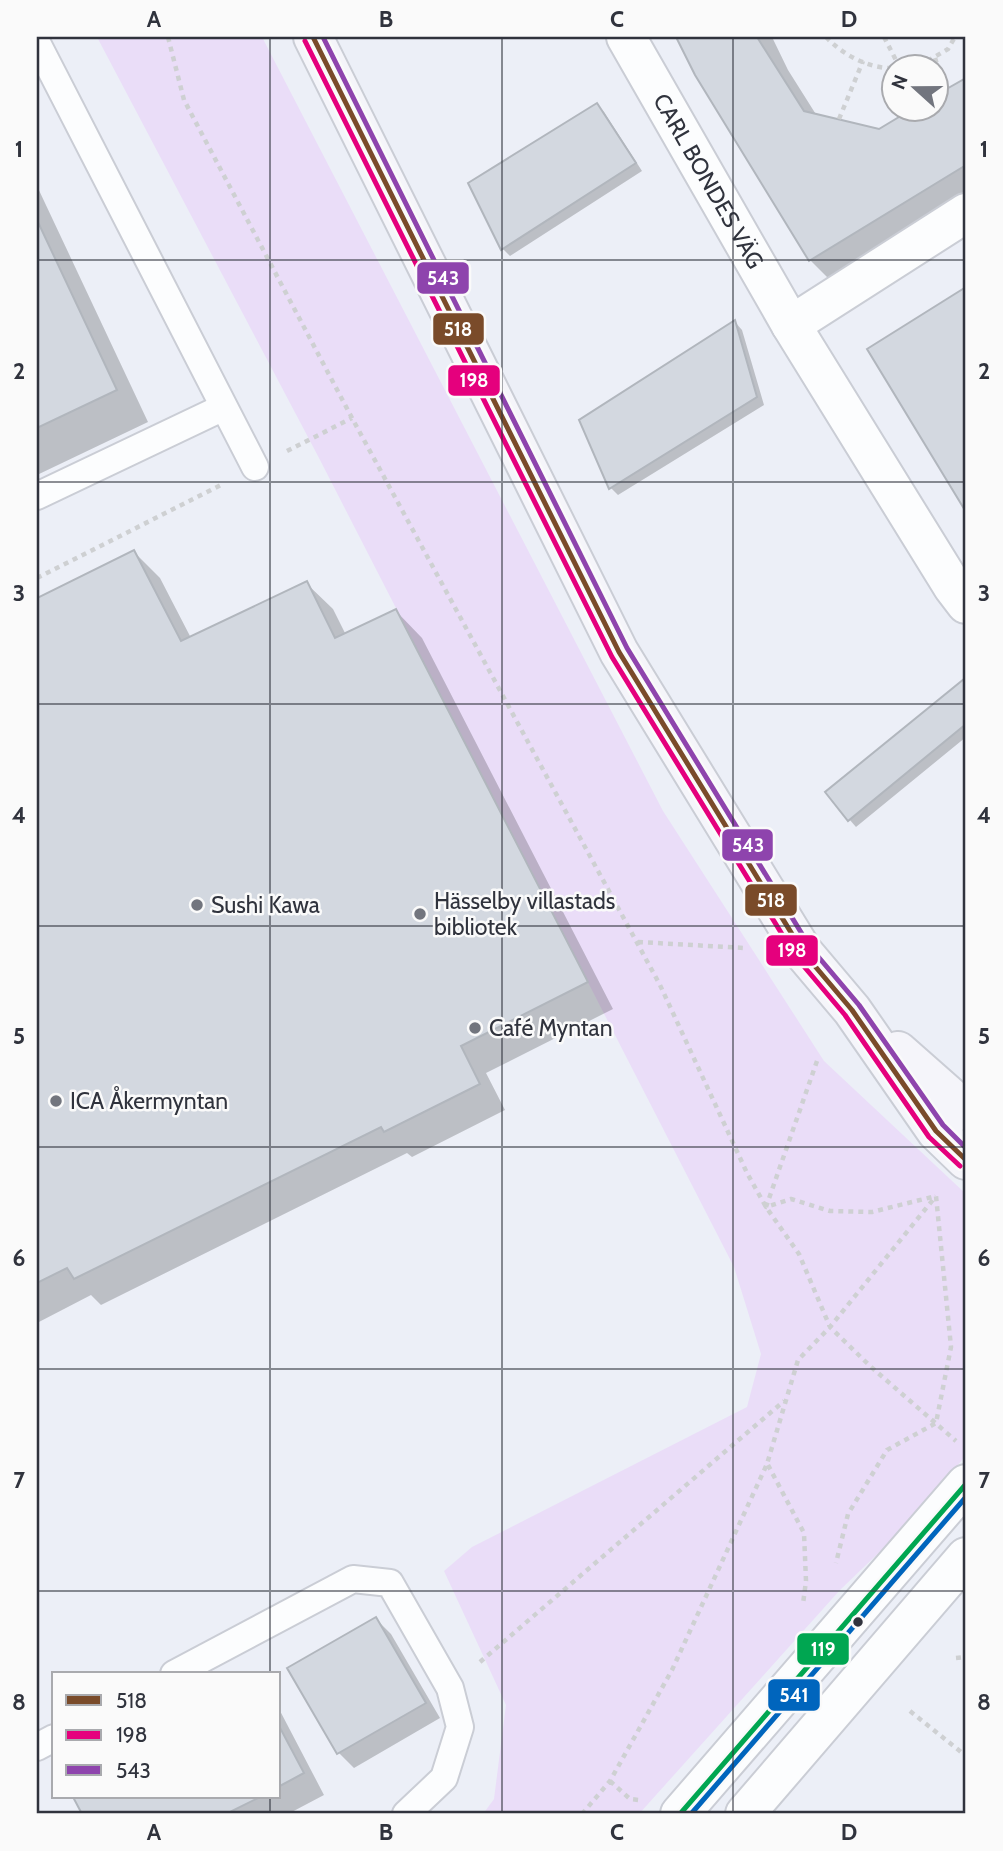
<svg xmlns="http://www.w3.org/2000/svg" width="1003" height="1851" font-family="Cabin,sans-serif">
	<style>
		.green { fill: #eaddf8 }
		.shadow { fill: #0003 }
		.building { fill: #d3d8e0; stroke: #b1b6bd; stroke-width: 2 }
		.lines { fill: none; stroke-linecap: round; stroke-linejoin: round }
		.lane-casing { stroke: #cacdd5; stroke-width: 30 }
		.street-casing { stroke: #cacdd5; stroke-width: 42 }
		.secondary-casing { stroke: #cacdd5; stroke-width: 42 }
		.path { stroke: #ced0d2; stroke-width: 4.5; stroke-dasharray: 5 5; stroke-linecap: butt }
		.lane { stroke: #fcfdfe; stroke-width: 26 }
		.street { stroke: #fcfdfe; stroke-width: 38 }
		.secondary { stroke: #f5f5fa; stroke-width: 38 }
		.bus-1-casing { stroke: #fafafa; stroke-width: 10 }
		.bus-2-casing { stroke: #fafafa; stroke-width: 10 }
		.bus-3-casing { stroke: #fafafa; stroke-width: 10 }
		.bus-4-casing { stroke: #fafafa; stroke-width: 10 }
		.bus-5-casing { stroke: #fafafa; stroke-width: 10 }
		.bus-1 { stroke: #7a4b2a; stroke-width: 5 }
		.bus-2 { stroke: #e5007d; stroke-width: 5 }
		.bus-3 { stroke: #8e44ad; stroke-width: 5 }
		.bus-4 { stroke: #00a651; stroke-width: 5 }
		.bus-5 { stroke: #0065bd; stroke-width: 5 }
		.grid { fill: none; stroke: #30333d; stroke-width: 2; stroke-opacity: 0.55 }
		.poi-dot { fill: #72757e; stroke: #fafafa; stroke-width: 2.5 }
		.bus-dot { fill: #30333d; stroke: #fafafa; stroke-width: 2.5 }
		.labels { text-anchor: middle; dominant-baseline: central; stroke-width: 5; stroke-linejoin: round; paint-order: stroke }
		.street-label { font-size: 23px; fill: #30333d; stroke: #fafafa }
		.poi-label { font-size: 23px; fill: #30333d; stroke: #fafafa; text-anchor: start }
		.line-badge { stroke: #fafafa; stroke-width: 2.5 }
		.badge-label { font-size: 19px; text-anchor: middle; font-weight: bold; fill: #fff }
		.neatline { fill: none; stroke: #30333d; stroke-width: 2.5 }
		.grid-label { font-size: 23px; text-anchor: middle; font-weight: bold; fill: #30333d }
	</style>
	<rect width="100%" height="100%" fill="#eceff7"/>
	<path class="green" d="M 97,37 L 262,37 L 663,811 L 824,1061 L 966,1194 L 966,1455 L 916,1517 L 840,1590 L 639,1814 L 483,1814 L 494,1799 L 506,1705 L 444,1571 L 472,1547 L 747,1407 L 761,1354 L 734,1267 L 319,458 Z"/>
	<path class="shadow" d="M 678,37 L 772,37 L 788,70 L 817,116 L 879,131 L 936,108 L 936,98 L 966,80 L 966,217 L 842,292 L 810,260 L 696,75 Z
		M 597,105 L 604,112 L 642,171 L 510,256 L 503,249 Z
		M 37,186 L 148,422 L 37,475 Z
		M 966,289 L 966,508 L 870,349 Z
		M 735,322 L 742,330 L 764,405 L 618,495 L 611,488 Z
		M 134,552 L 160,578 L 191,638 L 306,583 L 333,609 L 346,635 L 396,611 L 422,638 L 613,1009 L 486,1073 L 505,1110 L 412,1157 L 407,1153 L 101,1305 L 91,1295 L 37,1323 L 37,600 Z
		M 964,681 L 966,684 L 966,737 L 856,827 L 849,819 Z
		M 376,1619 L 391,1634 L 440,1718 L 354,1768 L 339,1753 L 290,1669 Z
		M 278,1707 L 324,1795 L 288,1814 L 84,1814 L 75,1797 L 278,1797 Z"/>
	<path class="building" d="M 676,37 L 757,37 L 804,111 L 879,129 L 914,108 L 936,108 L 936,95 L 966,78 L 966,165 L 809,261 L 695,75 Z
		M 597,103 L 636,163 L 501,250 L 468,183 Z
		M 37,220 L 117,390 L 37,428 Z
		M 966,287 L 966,512 L 867,349 Z
		M 735,320 L 757,397 L 609,489 L 579,420 Z
		M 134,550 L 181,641 L 307,581 L 335,638 L 396,609 L 588,982 L 461,1046 L 480,1084 L 384,1132 L 381,1127 L 74,1279 L 67,1268 L 37,1283 L 37,598 Z
		M 964,679 L 966,682 L 966,724 L 848,821 L 825,792 Z
		M 376,1617 L 426,1703 L 337,1754 L 287,1668 Z
		M 278,1724 L 304,1773 L 278,1787 Z
		M 73,1797 L 260,1797 L 226,1814 L 82,1814 Z"/>
	<g class="lines">
		<defs>
			<path id="lane" d="M 37,43 L 255,467
				M 37,496 L 224,407
				M 174,1674 L 353,1579 L 390,1583 L 450,1688 L 460,1727 L 444,1778 L 406,1814
				M 37,1747 L 54,1738"/>
			<g id="street">
				<path id="s1" d="M 626,37 L 791,325 L 953,587 L 966,604"/>
				<path d="M 791,325 L 966,213"/>
				<path d="M 680,1814 L 966,1484"/>
				<path d="M 745,1814 L 966,1557"/>
			</g>
			<path id="secondary" d="M 313,37 L 619,652 L 803,952 L 852,1010 L 936,1131 L 966,1160
				M 898,1051 L 966,1111"/>
		</defs>
		<use href="#lane" class="lane-casing"/>
		<use href="#street" class="street-casing"/>
		<use href="#secondary" class="secondary-casing"/>
		<path class="path" d="M 168,37 L 184,100 L 352,418 L 660,985 L 747,1173 L 766,1207 L 799,1254 L 830,1327 L 870,1366 L 956,1441
			M 826,37 C 843,55 869,69 894,68
			M 884,37 L 899,66
			M 935,58 L 945,90
			M 919,66 L 948,49 L 955,37
			M 839,119 L 863,61
			M 287,451 L 352,418
			M 37,578 L 223,484
			M 638,942 L 745,948
			M 817,1061 L 766,1207 L 791,1199 L 830,1211 L 872,1212 L 936,1196 L 951,1347 L 936,1423 L 887,1450 L 848,1514 L 836,1563
			M 768,1465 L 804,1533 L 806,1581 L 803,1604
			M 956,1658 L 966,1657
			M 480,1662 L 784,1401
			M 910,1711 L 966,1756
			M 610,1781 L 630,1799 L 639,1800
			M 582,1814 L 610,1781 L 672,1670 L 767,1464 L 798,1360 L 830,1327 L 936,1196"/>
		<use href="#lane" class="lane"/>
		<use href="#street" class="street"/>
		<use href="#secondary" class="secondary"/>
		<defs>
			<path id="bus-1" d="M 313,37 L 619,652 L 803,952 L 852,1010 L 936,1131 L 966,1160"/>
			<path id="bus-2" d="M 305,41 L 612,657 L 796,957 L 845,1015 L 929,1137 L 960,1166"/>
			<path id="bus-3" d="M 323,37 L 627,648 L 810,947 L 859,1005 L 943,1125 L 966,1148"/>
			<path id="bus-4" d="M 680,1814 L 966,1484"/>
			<path id="bus-5" d="M 691,1814 L 966,1497"/>
		</defs>
		<use href="#bus-1" class="bus-1-casing"/>
		<use href="#bus-2" class="bus-2-casing"/>
		<use href="#bus-3" class="bus-3-casing"/>
		<use href="#bus-4" class="bus-4-casing"/>
		<use href="#bus-5" class="bus-5-casing"/>
		<use href="#bus-1" class="bus-1"/>
		<use href="#bus-2" class="bus-2"/>
		<use href="#bus-3" class="bus-3"/>
		<use href="#bus-4" class="bus-4"/>
		<use href="#bus-5" class="bus-5"/>
	</g>
	<path class="grid" d="M 270,37 L 270,1674M 502,37 L 502,1814M 733,37 L 733,1814M 37,260 L 966,260M 37,482 L 966,482M 37,704 L 966,704M 37,926 L 966,926M 37,1147 L 966,1147M 37,1369 L 966,1369M 37,1591 L 966,1591M 270,1797 L 270,1814"/>
	<g class="poi-dot">
		<circle cx="197" cy="905" r="7"/>
		<circle cx="420" cy="914" r="7"/>
		<circle cx="475" cy="1028" r="7"/>
		<circle cx="56" cy="1101" r="7"/>
	</g>
	<circle class="bus-dot" cx="858" cy="1622" r="6"/>
	<g class="labels">
		<g class="street-label">
			<text stroke="none"><textPath href="#s1" startOffset="166">CARL BONDES VÄG</textPath></text>
		</g>
		<g class="poi-label">
			<text x="434" y="901">Hässelby villastads<tspan x="434" dy="26">bibliotek</tspan></text>
			<text x="211" y="905">Sushi Kawa</text>
			<text x="489" y="1028">Café Myntan</text>
			<text x="70" y="1101">ICA Åkermyntan</text>
		</g>
	</g>
	<g class="line-badge">
		<rect x="416" y="261" width="54" height="34" rx="7" fill="#8e44ad"/>
		<rect x="432" y="312" width="53" height="34" rx="7" fill="#7a4b2a"/>
		<rect x="447" y="364" width="54" height="33" rx="7" fill="#e5007d"/>
		<rect x="721" y="828" width="53" height="34" rx="7" fill="#8e44ad"/>
		<rect x="744" y="883" width="54" height="34" rx="7" fill="#7a4b2a"/>
		<rect x="765" y="934" width="54" height="33" rx="7" fill="#e5007d"/>
		<rect x="796" y="1632" width="54" height="34" rx="7" fill="#00a651"/>
		<rect x="767" y="1678" width="54" height="34" rx="7" fill="#0065bd"/>
	</g>
	<g class="badge-label">
		<text x="443" y="285">543</text>
		<text x="458" y="336">518</text>
		<text x="474" y="387">198</text>
		<text x="748" y="852">543</text>
		<text x="771" y="907">518</text>
		<text x="792" y="957">198</text>
		<text x="823" y="1656">119</text>
		<text x="794" y="1702">541</text>
	</g>
	<rect width="1003" height="1851" fill="none" stroke="#fafafa" stroke-width="77"/>
	<rect x="52" y="1672" width="228" height="126" fill="#fafafa" stroke="#a9aaae" stroke-width="2"/>
	<rect x="66" y="1695" width="35" height="10" fill="#7a4b2a" stroke="#a9aaae" stroke-width="2"/>
	<text x="116" y="1708" font-size="21" fill="#30333d">518</text>
	<rect x="66" y="1730" width="35" height="10" fill="#e5007d" stroke="#a9aaae" stroke-width="2"/>
	<text x="116" y="1742" font-size="21" fill="#30333d">198</text>
	<rect x="66" y="1765" width="35" height="10" fill="#8e44ad" stroke="#a9aaae" stroke-width="2"/>
	<text x="116" y="1778" font-size="21" fill="#30333d">543</text>
	<g transform="translate(915 88) rotate(291)"><circle r="33" fill="#fafafa" stroke="#a9aaae" stroke-width="2"/>
	<path d="M0-5L12 26L0 18L-12 26Z" fill="#72757e"/>
	<text y="-10" font-size="19" font-weight="bold" text-anchor="middle" fill="#30333d">N</text>
	</g>
	<rect x="38" y="38" width="926" height="1774" class="neatline"/>
	<g class="grid-label">
		<text x="154" y="27">A</text>
		<text x="386" y="27">B</text>
		<text x="617" y="27">C</text>
		<text x="849" y="27">D</text>
		<text x="19" y="157">1</text>
		<text x="984" y="157">1</text>
		<text x="19" y="379">2</text>
		<text x="984" y="379">2</text>
		<text x="19" y="601">3</text>
		<text x="984" y="601">3</text>
		<text x="19" y="823">4</text>
		<text x="984" y="823">4</text>
		<text x="19" y="1044">5</text>
		<text x="984" y="1044">5</text>
		<text x="19" y="1266">6</text>
		<text x="984" y="1266">6</text>
		<text x="19" y="1488">7</text>
		<text x="984" y="1488">7</text>
		<text x="19" y="1710">8</text>
		<text x="984" y="1710">8</text>
		<text x="154" y="1840">A</text>
		<text x="386" y="1840">B</text>
		<text x="617" y="1840">C</text>
		<text x="849" y="1840">D</text>
	</g>
</svg>
